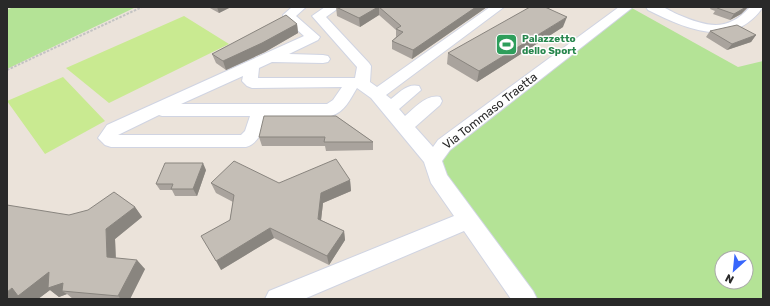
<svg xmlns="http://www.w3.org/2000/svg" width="770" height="306" font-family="Rubik,sans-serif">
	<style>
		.green { fill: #b4e396; fill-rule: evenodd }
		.pitch { fill: #c9ea91 }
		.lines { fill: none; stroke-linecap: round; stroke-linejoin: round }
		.minor-casing { stroke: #d0d4e2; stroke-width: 2 }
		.path { stroke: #c3c3c3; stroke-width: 2; stroke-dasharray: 2.5 1.5; stroke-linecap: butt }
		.minor { fill: #fff; fill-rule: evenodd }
		.wall { fill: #a9a39d }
		.shaded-wall { fill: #89857f }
		.building { fill: #c4beb6; stroke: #89857f }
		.labels { text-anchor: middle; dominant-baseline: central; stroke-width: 3; stroke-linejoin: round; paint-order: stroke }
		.far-leisure-label { font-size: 10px; font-weight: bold; fill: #27864d; stroke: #fff; text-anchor: start }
		.street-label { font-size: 12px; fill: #292929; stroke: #fff }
	</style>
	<rect width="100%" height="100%" fill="#ebe3da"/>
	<path class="green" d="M 13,7 L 136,7 L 7,69 L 7,10 Z
		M 630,7 L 738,67 L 763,61 L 763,299 L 525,299 L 433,160 ZM 722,258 L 746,258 L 746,282 L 722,282 Z"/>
	<path class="pitch" d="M 184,16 L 229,44 L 109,103 L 66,68 Z
		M 63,77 L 105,121 L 45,154 L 7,101 Z"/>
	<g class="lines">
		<defs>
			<path id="minor" d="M 292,7 L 306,7 L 296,16 L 320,37 L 318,40 L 289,54 L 323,55 L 328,56 L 330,59 L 328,62 L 323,63 L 272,62 L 259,68 L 258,78 L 355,78 L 357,67 L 312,16 L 325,7 L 340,7 L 326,17 L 369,63 L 371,66 L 370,82 L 377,87 L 490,7 L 504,7 L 386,95 L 391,99 C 399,93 407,83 419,86 L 421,90 L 399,109 L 405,116 C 415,108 426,94 440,97 L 442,101 L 440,105 L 415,127 L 433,147 L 438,140 L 619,7 L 633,7 L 450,150 L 442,161 L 447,175 L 533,291 L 537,299 L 511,299 L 464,231 L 304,299 L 265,299 L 269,291 L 454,216 L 431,183 L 424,162 L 371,98 L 357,88 C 350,99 345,112 331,116 L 266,116 C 263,128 260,143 246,147 L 111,147 L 105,145 L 98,138 L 107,125 L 304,36 L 284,18 L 283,15 ZM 243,76 L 242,81 L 247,86 L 252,88 L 342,87 L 333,100 L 327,104 L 181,104 ZM 159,115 L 162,116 L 250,116 L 245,131 L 241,135 L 118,135 Z
				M 646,7 C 651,7 657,6 662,7 C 667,8 673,13 679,15 C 707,27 728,32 750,7 L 763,7 C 733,50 686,29 648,10 Z"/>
		</defs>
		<use href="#minor" class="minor-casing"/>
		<path class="path" d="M 7,70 L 142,7"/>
		<use href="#minor" class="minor"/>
	</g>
	<path class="wall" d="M 208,7 L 231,7 L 219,13 Z
		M 336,7 L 487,7 L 412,59 L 392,49 L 392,41 L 396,37 L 396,30 L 379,15 L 360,27 L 337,16 Z
		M 711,7 L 748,7 L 741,14 L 730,20 L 713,14 L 715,11 L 710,9 Z
		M 297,24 L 298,33 L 265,52 L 226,70 L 216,63 L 212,54 Z
		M 563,27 L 477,82 L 447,64 L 448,53 Z
		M 710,31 L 756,35 L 751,42 L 727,50 L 706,37 Z
		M 336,116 L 373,142 L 373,150 L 326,151 L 325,146 L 262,146 L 259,137 Z
		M 206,170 L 197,196 L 175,196 L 172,190 L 160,190 L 156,184 Z
		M 350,180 L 351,191 L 323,203 L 321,220 L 344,231 L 345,240 L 329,265 L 274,238 L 221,270 L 233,202 L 216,193 L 211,183 L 279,183 Z
		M 135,207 L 142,217 L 115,239 L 116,258 L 145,269 L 130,299 L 73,299 L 67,294 L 59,297 L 50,290 L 38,299 L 7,299 L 69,215 Z"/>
	<path class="shaded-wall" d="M 217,7 L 231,7 L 219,13 Z
		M 378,7 L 379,7 L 379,15 L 360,27 L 359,18 Z
		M 476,7 L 487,7 L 412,59 L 413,50 Z
		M 746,7 L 748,7 L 741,14 L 730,20 L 734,14 Z
		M 567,17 L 563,27 L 477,82 L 479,71 Z
		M 297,24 L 298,33 L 265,52 L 226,70 L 223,61 Z
		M 756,35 L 751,42 L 727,50 L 732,44 Z
		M 203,163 L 206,170 L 197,196 L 193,189 Z
		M 350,180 L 351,191 L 323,203 L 320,229 L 318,219 L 321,193 Z
		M 135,207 L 142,217 L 115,239 L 116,267 L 107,257 L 106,229 Z
		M 270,228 L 274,238 L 221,270 L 216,261 Z
		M 344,231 L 345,240 L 329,265 L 327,256 Z
		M 137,260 L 145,269 L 130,299 L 121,299 L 118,296 Z
		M 49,272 L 63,283 L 62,291 L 67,294 L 59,297 L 50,290 L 38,299 L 7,299 L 7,292 L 12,288 Z"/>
	<path class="building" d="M 336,7 L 378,7 L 359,18 Z
		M 379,7 L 476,7 L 413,50 L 392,41 L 403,32 L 396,29 L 401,26 Z
		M 530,7 L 545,7 L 567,17 L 479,71 L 448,53 Z
		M 718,7 L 746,7 L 734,14 L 717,8 Z
		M 286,15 L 297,24 L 262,43 L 223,61 L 212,54 Z
		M 737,25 L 756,35 L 732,44 L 710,31 Z
		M 264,116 L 336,116 L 373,142 L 324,142 L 325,137 L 259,137 Z
		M 336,159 L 350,180 L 321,193 L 318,219 L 344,231 L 327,256 L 270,228 L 216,261 L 201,236 L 230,220 L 234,195 L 211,183 L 234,161 L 279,183 Z
		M 165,163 L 203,163 L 193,189 L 171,189 L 173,184 L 156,184 Z
		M 114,192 L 135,207 L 106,229 L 107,257 L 137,260 L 118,296 L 62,291 L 63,283 L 48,288 L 49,272 L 18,296 L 12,288 L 7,292 L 7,205 L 69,215 L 88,210 Z"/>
	<defs>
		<symbol id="stadium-square" viewBox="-11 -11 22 22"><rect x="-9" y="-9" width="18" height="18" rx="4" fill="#2e9e5b" stroke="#fff"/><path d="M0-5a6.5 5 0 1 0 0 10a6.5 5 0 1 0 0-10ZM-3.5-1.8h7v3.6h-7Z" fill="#fff"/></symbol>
	</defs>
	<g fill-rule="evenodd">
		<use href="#stadium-square" x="494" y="32" width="25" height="25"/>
	</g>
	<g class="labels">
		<g class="far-leisure-label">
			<text x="522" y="39">Palazzetto<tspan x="522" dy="12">dello Sport</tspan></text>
		</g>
		<g class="street-label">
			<text transform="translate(490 111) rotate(-38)">Via Tommaso Traetta</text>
		</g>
	</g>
	<rect width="770" height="306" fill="none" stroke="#292929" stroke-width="16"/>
	<g transform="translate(734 270) rotate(207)"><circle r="19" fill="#ffffff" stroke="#a9a9a9"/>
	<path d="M0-3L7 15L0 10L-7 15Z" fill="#3866fb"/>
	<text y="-6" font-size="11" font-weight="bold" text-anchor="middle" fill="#292929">N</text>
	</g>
</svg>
